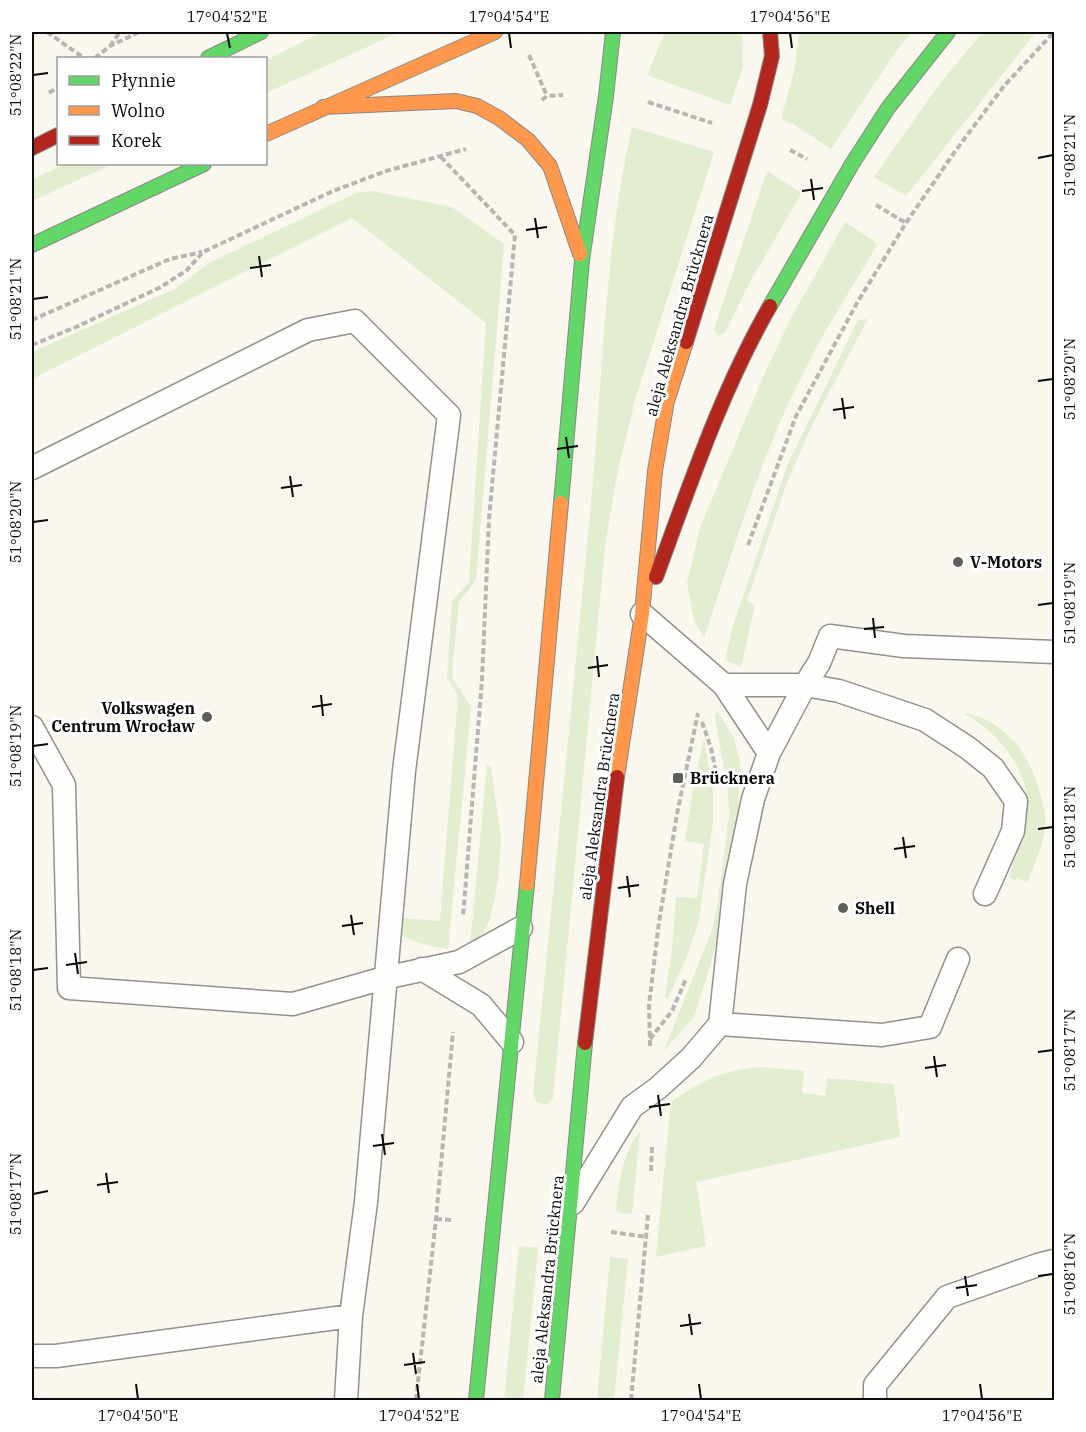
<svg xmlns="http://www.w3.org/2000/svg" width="1086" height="1432" font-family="'IBM Plex Serif',serif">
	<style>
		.green { fill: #e2eecf }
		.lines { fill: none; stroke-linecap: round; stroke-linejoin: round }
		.lane-casing { stroke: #93918d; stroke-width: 25 }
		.fast-casing { stroke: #898884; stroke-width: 16 }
		.slow-casing { stroke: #898884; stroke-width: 16 }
		.jam-casing { stroke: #898884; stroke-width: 16 }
		.path { stroke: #b7b6b5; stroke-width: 4; stroke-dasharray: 6 3; stroke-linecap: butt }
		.lane { stroke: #fefefc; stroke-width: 22 }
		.fast { stroke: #63d668; stroke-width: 14 }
		.slow { stroke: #ff974d; stroke-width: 14 }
		.jam { stroke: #b3261e; stroke-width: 14 }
		.ticks { fill: none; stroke: #0b0b0b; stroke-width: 2 }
		.poi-dot { fill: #5f5e5a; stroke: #fff; stroke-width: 2 }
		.labels { text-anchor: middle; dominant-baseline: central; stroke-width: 6; stroke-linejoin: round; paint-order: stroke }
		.street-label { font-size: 16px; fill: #0b0b0b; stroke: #fff }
		.poi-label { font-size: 16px; font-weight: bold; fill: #0b0b0b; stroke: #fff; text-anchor: start }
		.neatline { fill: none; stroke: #0b0b0b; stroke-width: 2 }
		.ticks-label { font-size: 15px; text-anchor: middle; fill: #0b0b0b }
	</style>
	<rect width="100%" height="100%" fill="#faf7ee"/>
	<path class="green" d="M 322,32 L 400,32 L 266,93 L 266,60 Z
		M 665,32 L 742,32 L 743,67 L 730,105 L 647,75 Z
		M 799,32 L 913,32 L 899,47 L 831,149 L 793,124 L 781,119 L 795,68 Z
		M 983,32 L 1036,32 L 906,196 L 874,177 L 938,86 Z
		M 632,127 L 714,152 L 635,400 L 617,475 L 605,546 L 553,1098 L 547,1105 L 537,1102 L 533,1095 C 553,890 574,686 593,482 C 603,364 606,243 632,127 Z
		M 64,164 L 113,164 L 32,201 L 32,180 Z
		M 767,171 L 800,192 L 800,196 L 750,282 L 725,333 L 718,336 L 714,329 Z
		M 372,191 L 452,207 L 504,244 L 476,580 L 459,602 L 453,660 L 452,677 L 471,707 L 448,949 C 430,946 412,944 399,932 L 401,918 L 440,921 L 458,696 L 447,678 L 452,601 L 469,582 L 486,323 L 352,218 L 32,379 L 32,352 L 175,289 L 209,263 L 356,193 Z
		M 845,222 L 874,241 L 877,245 C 855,283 830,321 810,360 C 763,447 735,545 704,638 L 694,620 L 687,583 L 700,528 L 763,377 L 792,316 Z
		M 868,319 L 813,423 L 786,485 L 747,601 L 755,605 L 741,667 L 725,660 L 733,626 L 787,466 L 858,320 Z
		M 717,711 L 733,736 L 740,762 L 738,814 L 720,928 L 711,963 L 694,1017 L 664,1051 L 712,930 L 718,901 L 729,816 L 728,791 L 715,717 Z
		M 966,713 C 1007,722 1030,755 1040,793 C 1043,803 1046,816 1045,825 C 1043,846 1035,864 1027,883 L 1017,877 L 1016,881 L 1009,877 C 1015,857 1025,836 1027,815 C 1032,774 999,731 964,714 Z
		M 704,738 L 713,791 L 713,823 L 698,924 L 687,956 L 668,998 L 665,997 L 672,950 L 676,897 L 697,898 L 704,844 L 685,841 L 693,790 Z
		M 487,765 L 491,767 L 501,838 L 498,880 L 490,920 L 482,935 L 470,947 Z
		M 760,1067 L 804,1071 L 802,1093 L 825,1096 L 827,1078 L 894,1084 L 900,1137 L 696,1182 L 706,1246 L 656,1257 L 671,1102 C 703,1080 720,1071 760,1067 Z
		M 640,1131 L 632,1214 L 619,1213 L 616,1211 C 618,1184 623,1153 640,1131 Z
		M 519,1246 L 538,1248 L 523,1400 L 504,1400 Z
		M 610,1257 L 628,1259 L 614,1400 L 597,1400 Z"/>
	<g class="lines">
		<defs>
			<path id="lane" d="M 32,468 L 308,330 L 355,321 L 449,415 L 404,771 L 366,1202 L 351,1316 L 346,1400
				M 642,614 L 724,685 L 769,753
				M 724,685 L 805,685 L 839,691 L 925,720 L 968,748 L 993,768 L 1016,801 L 1013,831 L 985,894
				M 32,727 L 64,785 L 69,988 L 293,1004 L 384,978 L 459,962 L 521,928
				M 422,969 L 481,1005 L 512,1042
				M 720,1024 L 882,1035 L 930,1027 L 958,959
				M 573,1203 L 632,1107 L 658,1088 L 691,1058 L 720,1024 L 735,884 L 753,799 L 769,753 L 805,685 L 819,663 L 830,636 L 904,646 L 1054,652
				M 32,1356 L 56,1356 L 351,1316
				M 875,1400 L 875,1385 L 947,1297 L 1038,1265 L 1054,1261"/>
			<path id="fast" d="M 208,58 L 261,32
				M 32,245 L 204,164
				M 770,306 L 852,164 L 888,108 L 948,32
				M 561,503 L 582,260 L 606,96 L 613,32
				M 476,1400 L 527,884
				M 552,1400 L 585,1043"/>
			<path id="slow" d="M 323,107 L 456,101 L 477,106 L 499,118 L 528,140 L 550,166 L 580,254
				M 266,134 L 495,32
				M 617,777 L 642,614 L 655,471 L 667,401 L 686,342
				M 527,884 L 561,503"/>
			<path id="jam" d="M 32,148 L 58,135
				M 686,342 L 760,105 L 772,56 L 770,32
				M 656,577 C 690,485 721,391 770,306
				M 585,1043 L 617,777"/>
		</defs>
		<use href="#lane" class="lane-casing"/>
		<use href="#fast" class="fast-casing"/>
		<use href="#slow" class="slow-casing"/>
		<use href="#jam" class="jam-casing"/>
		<path class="path" d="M 47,32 L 84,58
			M 110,46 L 120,32
			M 529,55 L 547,96
			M 95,58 L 110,46 L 139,32
			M 49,93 L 58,87
			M 542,100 L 547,96 L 563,95
			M 648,102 L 712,123
			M 790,150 L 807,159
			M 441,157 L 515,235 L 489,519 L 482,680 L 463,917
			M 876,205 L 906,223
			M 32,320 L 170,259 L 202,252
			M 32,345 L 76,327 L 161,287 L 187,270 L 203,252 L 333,191 L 386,171 L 466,149
			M 748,545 L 796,416 L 857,303 L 906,223 L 956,150 L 1004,86 L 1054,32
			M 702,722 L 711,748 L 718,782
			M 650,1039 L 672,1011 L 686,979
			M 650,1046 L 649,1005 L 659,922 L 677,814 L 698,713
			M 651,1171 L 652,1147
			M 436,1219 L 453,1220
			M 611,1232 L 647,1237
			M 416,1400 L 436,1219 L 453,1032
			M 631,1400 L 648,1215"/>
		<use href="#lane" class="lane"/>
		<use href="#fast" class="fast"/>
		<use href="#slow" class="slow"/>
		<use href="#jam" class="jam"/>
	</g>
	<path class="ticks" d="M 227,33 L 230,48M 509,33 L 511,48M 790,33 L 792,48M 33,75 L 48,73M 1038,158 L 1053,155M 811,179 L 814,200M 802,191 L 823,188M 535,218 L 538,238M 526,230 L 547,227M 259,256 L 262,277M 250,268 L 271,265M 33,299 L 48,297M 1038,381 L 1053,379M 842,398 L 845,419M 833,410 L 854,407M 566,437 L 569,458M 557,449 L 578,446M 290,476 L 293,497M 281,488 L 302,485M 33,522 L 48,520M 1038,605 L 1053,603M 873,618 L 875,638M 864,629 L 884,627M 597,656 L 599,677M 588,668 L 608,665M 321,695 L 323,716M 312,707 L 332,704M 33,746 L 48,744M 1038,829 L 1053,827M 903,837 L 906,858M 894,849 L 915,846M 627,876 L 630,897M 618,888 L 639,885M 351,915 L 354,935M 342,926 L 363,923M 75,953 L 78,974M 66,965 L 87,962M 33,970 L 48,968M 1038,1052 L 1053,1050M 934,1056 L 937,1077M 925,1068 L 946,1065M 658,1095 L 661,1116M 649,1107 L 670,1104M 382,1134 L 385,1155M 373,1146 L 394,1143M 106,1173 L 109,1193M 97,1185 L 118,1182M 33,1194 L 48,1191M 965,1276 L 968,1296M 1038,1276 L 1053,1274M 956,1288 L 977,1285M 689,1314 L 692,1335M 680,1326 L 701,1323M 413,1353 L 416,1374M 404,1365 L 425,1362M 136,1384 L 138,1399M 417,1384 L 419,1399M 699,1384 L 701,1399M 980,1384 L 982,1399"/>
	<g class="poi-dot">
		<circle cx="958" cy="562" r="6"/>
		<circle cx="207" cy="717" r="6"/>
		<rect x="672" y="772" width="12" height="12" rx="3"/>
		<circle cx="843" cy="908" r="6"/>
	</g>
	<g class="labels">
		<g class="street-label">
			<text transform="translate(679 315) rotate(-74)">aleja Aleksandra Brücknera</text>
			<text transform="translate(599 796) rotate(-82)">aleja Aleksandra Brücknera</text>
			<text transform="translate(547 1279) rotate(-84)">aleja Aleksandra Brücknera</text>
		</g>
		<g class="poi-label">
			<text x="970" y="562">V-Motors</text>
			<text x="195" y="708" text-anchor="end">Volkswagen<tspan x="195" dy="18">Centrum Wrocław</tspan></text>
			<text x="690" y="778">Brücknera</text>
			<text x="855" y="908">Shell</text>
		</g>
	</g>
	<rect width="1086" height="1432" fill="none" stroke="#ffffff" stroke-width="66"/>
	<rect x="57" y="57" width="210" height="108" fill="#ffffff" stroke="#9d9d9d" stroke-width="1.5"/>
	<rect x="69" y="76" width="30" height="9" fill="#63d668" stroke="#9d9d9d" stroke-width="1.5"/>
	<text x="111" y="87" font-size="18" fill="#0b0b0b">Płynnie</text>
	<rect x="69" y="106" width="30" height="9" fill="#ff974d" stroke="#9d9d9d" stroke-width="1.5"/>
	<text x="111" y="117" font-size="18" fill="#0b0b0b">Wolno</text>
	<rect x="69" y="136" width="30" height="9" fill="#b3261e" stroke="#9d9d9d" stroke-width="1.5"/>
	<text x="111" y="147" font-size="18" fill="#0b0b0b">Korek</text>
	<rect x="33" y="33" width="1020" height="1366" class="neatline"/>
	<g class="ticks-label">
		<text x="227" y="22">17°04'52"E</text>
		<text x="509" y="22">17°04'54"E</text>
		<text x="790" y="22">17°04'56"E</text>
		<text transform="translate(16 75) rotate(-90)" y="5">51°08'22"N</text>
		<text transform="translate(1070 155) rotate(-90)" y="5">51°08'21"N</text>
		<text transform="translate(16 299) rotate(-90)" y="5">51°08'21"N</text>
		<text transform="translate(1070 379) rotate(-90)" y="5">51°08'20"N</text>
		<text transform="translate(16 522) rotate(-90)" y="5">51°08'20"N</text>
		<text transform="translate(1070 603) rotate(-90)" y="5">51°08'19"N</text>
		<text transform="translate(16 746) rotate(-90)" y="5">51°08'19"N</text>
		<text transform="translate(1070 827) rotate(-90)" y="5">51°08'18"N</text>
		<text transform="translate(16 970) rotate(-90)" y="5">51°08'18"N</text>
		<text transform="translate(1070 1050) rotate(-90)" y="5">51°08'17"N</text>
		<text transform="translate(16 1194) rotate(-90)" y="5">51°08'17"N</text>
		<text transform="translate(1070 1274) rotate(-90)" y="5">51°08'16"N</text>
		<text x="138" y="1421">17°04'50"E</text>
		<text x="419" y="1421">17°04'52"E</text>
		<text x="701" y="1421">17°04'54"E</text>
		<text x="982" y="1421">17°04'56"E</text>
	</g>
</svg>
